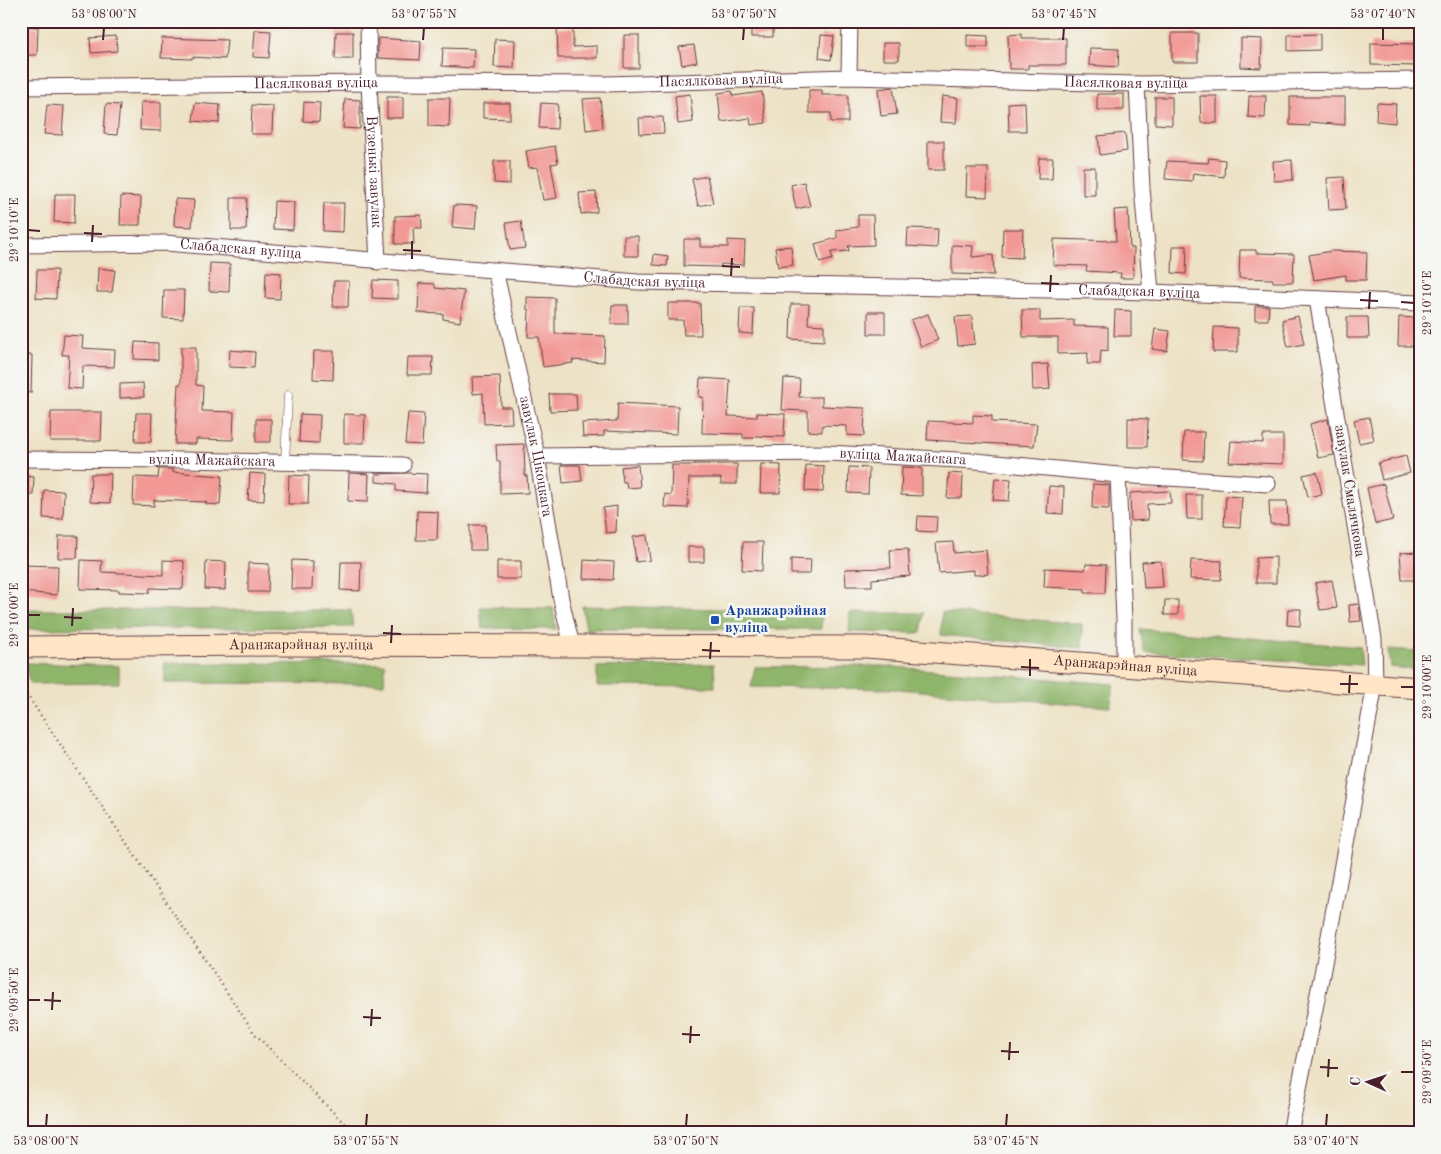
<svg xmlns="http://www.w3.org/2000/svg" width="1441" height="1154" font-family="'Old Standard TT',serif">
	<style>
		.forest { fill: #8fb56b; stroke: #6c6a4b }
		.building { fill: #f29995 }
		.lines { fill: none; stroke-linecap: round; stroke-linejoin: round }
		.service-casing { stroke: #623c42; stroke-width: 9 }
		.minor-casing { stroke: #623c42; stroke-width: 17 }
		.secondary-casing { stroke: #623c42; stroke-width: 23 }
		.path { stroke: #623c42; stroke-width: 2.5; stroke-dasharray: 1 4; stroke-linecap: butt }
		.service { stroke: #fff; stroke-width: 8 }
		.minor { stroke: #fff; stroke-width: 15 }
		.secondary { stroke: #fde5c5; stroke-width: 21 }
		.ticks { fill: none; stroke: #4a1f2b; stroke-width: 2 }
		.transit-dot { fill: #1a4fb4; stroke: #f6f6f2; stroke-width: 2 }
		.labels { text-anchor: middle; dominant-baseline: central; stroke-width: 5; stroke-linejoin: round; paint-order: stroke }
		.street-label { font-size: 15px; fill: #4a1f2b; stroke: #f6f6f2 }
		.transit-label { font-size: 15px; font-weight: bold; fill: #164399; stroke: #f6f6f2; text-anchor: start }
		.neatline { fill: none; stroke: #4a1f2b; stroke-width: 2 }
		.ticks-label { font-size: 12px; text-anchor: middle; fill: #4a1f2b }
	</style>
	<rect width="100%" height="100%" fill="#f6f6f2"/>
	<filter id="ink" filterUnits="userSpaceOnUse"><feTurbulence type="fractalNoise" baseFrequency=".02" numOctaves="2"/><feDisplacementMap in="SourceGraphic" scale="10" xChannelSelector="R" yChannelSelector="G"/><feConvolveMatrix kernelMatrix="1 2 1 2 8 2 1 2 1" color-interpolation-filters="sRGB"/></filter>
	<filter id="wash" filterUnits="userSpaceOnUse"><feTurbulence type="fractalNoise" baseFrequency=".0096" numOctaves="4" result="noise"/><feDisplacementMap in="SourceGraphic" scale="20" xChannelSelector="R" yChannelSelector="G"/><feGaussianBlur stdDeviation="1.12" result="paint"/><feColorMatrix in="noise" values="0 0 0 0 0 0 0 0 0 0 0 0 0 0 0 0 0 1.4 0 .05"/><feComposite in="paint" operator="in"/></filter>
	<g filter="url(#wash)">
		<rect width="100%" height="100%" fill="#ede2c5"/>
		<path class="forest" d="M 582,606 L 822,611 L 821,629 L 586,629 Z
			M 480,607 L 553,608 L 556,629 L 482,628 Z
			M 21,610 L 351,610 L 353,627 L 21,629 Z
			M 942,612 L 1082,624 L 1082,648 L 941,635 Z
			M 850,613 L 924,613 L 921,633 L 849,632 Z
			M 1140,629 L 1360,647 L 1362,665 L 1144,652 Z
			M 1388,649 L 1420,651 L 1420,670 L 1390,667 Z
			M 25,663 L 119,666 L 119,683 L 30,684 Z
			M 164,663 L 385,664 L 384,684 L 165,683 Z
			M 714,664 L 715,687 L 597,686 L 597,667 Z
			M 881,666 L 1114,684 L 1110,707 L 898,689 L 751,687 L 755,667 Z"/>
		<g id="blocks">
			<path class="building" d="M 751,25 L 773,25 L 773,37 L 751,37 Z
				M 21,26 L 38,27 L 37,55 L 21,55 Z
				M 557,28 L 573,28 L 573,47 L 597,46 L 597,58 L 558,58 Z
				M 255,30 L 271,31 L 269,58 L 253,57 Z
				M 336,32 L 353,32 L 353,59 L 335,59 Z
				M 1172,33 L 1198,33 L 1198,62 L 1172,62 Z
				M 1022,34 L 1022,38 L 1066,38 L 1066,65 L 1028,65 L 1028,69 L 1009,69 L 1008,35 Z
				M 1320,34 L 1320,50 L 1288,51 L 1288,35 Z
				M 624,35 L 639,35 L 639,68 L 624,68 Z
				M 821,35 L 834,36 L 831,60 L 819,58 Z
				M 967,35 L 988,36 L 988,47 L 967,47 Z
				M 116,36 L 117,51 L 91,53 L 90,38 Z
				M 162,38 L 227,40 L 225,59 L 192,57 L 192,59 L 161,58 Z
				M 378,38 L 421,41 L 420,60 L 378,58 Z
				M 1241,38 L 1262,39 L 1261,68 L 1241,67 Z
				M 495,39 L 515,40 L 514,68 L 494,67 Z
				M 883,43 L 899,43 L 899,60 L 883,60 Z
				M 1371,43 L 1420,44 L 1420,66 L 1371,65 Z
				M 694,45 L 697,62 L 682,65 L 679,47 Z
				M 443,48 L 474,49 L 473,68 L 442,66 Z
				M 1090,48 L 1119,49 L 1118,67 L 1089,65 Z
				M 893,87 L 897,114 L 881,116 L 878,89 Z
				M 809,90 L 822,90 L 822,95 L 848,95 L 848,122 L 831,122 L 831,113 L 809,113 Z
				M 732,91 L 733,96 L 762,92 L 766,123 L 751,125 L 750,118 L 721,122 L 718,93 Z
				M 690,94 L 693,122 L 678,124 L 675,96 Z
				M 1097,94 L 1124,94 L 1124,110 L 1097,110 Z
				M 942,96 L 958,98 L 956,123 L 940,122 Z
				M 1200,96 L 1217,96 L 1217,123 L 1201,123 Z
				M 1249,96 L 1266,96 L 1265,118 L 1248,117 Z
				M 387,97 L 403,97 L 403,118 L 387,118 Z
				M 1155,97 L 1172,97 L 1172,125 L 1155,124 Z
				M 1290,97 L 1345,97 L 1345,125 L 1310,122 L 1310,126 L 1290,125 Z
				M 429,98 L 450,98 L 449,127 L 429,126 Z
				M 600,98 L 603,128 L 586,130 L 583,99 Z
				M 345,99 L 360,100 L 360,129 L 343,128 Z
				M 141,102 L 161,102 L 161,131 L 140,130 Z
				M 304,102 L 320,103 L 319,122 L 303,121 Z
				M 1025,102 L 1026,131 L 1009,131 L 1008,103 Z
				M 195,103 L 220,105 L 219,123 L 193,121 Z
				M 483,103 L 510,103 L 510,119 L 483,118 Z
				M 541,103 L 558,104 L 557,129 L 539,128 Z
				M 1377,103 L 1396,104 L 1395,123 L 1376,121 Z
				M 106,104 L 120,105 L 117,135 L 104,134 Z
				M 47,105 L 64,106 L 62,135 L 44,134 Z
				M 252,105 L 273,106 L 272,134 L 251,134 Z
				M 663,117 L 664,133 L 640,134 L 639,118 Z
				M 1125,133 L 1127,151 L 1100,155 L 1098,136 Z
				M 928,141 L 944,141 L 944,170 L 928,170 Z
				M 555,146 L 558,163 L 551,164 L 557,198 L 543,200 L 537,167 L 529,168 L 526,151 Z
				M 1039,158 L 1053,158 L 1052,179 L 1038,179 Z
				M 1209,158 L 1225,160 L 1224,177 L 1193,173 L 1192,181 L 1165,179 L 1167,161 L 1208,163 Z
				M 1292,160 L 1293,180 L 1274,181 L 1273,161 Z
				M 494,161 L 510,161 L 510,184 L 494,183 Z
				M 1083,167 L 1095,167 L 1095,195 L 1083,195 Z
				M 967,168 L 988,168 L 987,197 L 966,196 Z
				M 707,176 L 713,203 L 698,206 L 692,179 Z
				M 1344,177 L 1346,209 L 1329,210 L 1327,178 Z
				M 804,182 L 810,206 L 796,209 L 791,185 Z
				M 596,192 L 597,212 L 581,214 L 579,193 Z
				M 55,194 L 75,194 L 74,223 L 54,222 Z
				M 121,196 L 141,197 L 140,225 L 120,225 Z
				M 231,198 L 247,198 L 246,230 L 231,230 Z
				M 175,199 L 194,200 L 192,227 L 174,226 Z
				M 274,201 L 294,202 L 293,230 L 273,229 Z
				M 324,203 L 344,203 L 343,232 L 323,231 Z
				M 454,205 L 477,206 L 475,229 L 452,227 Z
				M 1128,209 L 1130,248 L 1134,248 L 1133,278 L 1120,278 L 1121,273 L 1086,271 L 1087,266 L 1053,265 L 1054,239 L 1116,241 L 1114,210 Z
				M 421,215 L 422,228 L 413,228 L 414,244 L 395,244 L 395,216 Z
				M 858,215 L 873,215 L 874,245 L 848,246 L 849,251 L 831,252 L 833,259 L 820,263 L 815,244 L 837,238 L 837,230 L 858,227 Z
				M 521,221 L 525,248 L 510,250 L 506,223 Z
				M 908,228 L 938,229 L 937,248 L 907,246 Z
				M 1003,229 L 1023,229 L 1022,258 L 1002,257 Z
				M 624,236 L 638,236 L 638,256 L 624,256 Z
				M 684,239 L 700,239 L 700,247 L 728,247 L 728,240 L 745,241 L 744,265 L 721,264 L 721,267 L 684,266 Z
				M 952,245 L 973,246 L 972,257 L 993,255 L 994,275 L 952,274 Z
				M 791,246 L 793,265 L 778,267 L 775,248 Z
				M 1173,246 L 1187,246 L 1186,274 L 1172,273 Z
				M 1240,250 L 1256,250 L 1256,253 L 1294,254 L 1293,282 L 1273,282 L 1273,279 L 1239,278 Z
				M 1332,251 L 1367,252 L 1366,280 L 1346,280 L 1346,275 L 1314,280 L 1309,255 Z
				M 654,254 L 668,256 L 667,266 L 653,265 Z
				M 210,263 L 230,264 L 229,292 L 209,291 Z
				M 98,268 L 115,270 L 112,292 L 97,292 Z
				M 37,270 L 57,270 L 56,299 L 36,298 Z
				M 266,272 L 281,273 L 280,299 L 265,298 Z
				M 373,280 L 398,281 L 398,299 L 372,298 Z
				M 334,281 L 349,281 L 348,307 L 333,307 Z
				M 419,283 L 435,284 L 435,288 L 464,291 L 460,322 L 443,319 L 443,314 L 418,313 Z
				M 164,290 L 184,290 L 183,319 L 163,318 Z
				M 527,297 L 555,298 L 555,334 L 605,336 L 604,362 L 572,360 L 573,363 L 543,367 L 539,337 L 528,337 L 529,310 L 527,310 Z
				M 668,303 L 700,303 L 701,335 L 684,335 L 683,320 L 668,320 Z
				M 791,304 L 809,304 L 808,324 L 824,325 L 824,341 L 790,339 Z
				M 612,305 L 628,305 L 628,324 L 611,324 Z
				M 1255,306 L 1269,306 L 1268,320 L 1255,320 Z
				M 740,308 L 754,308 L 753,334 L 739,333 Z
				M 1022,310 L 1040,310 L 1040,321 L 1074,320 L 1074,326 L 1108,327 L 1108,351 L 1101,350 L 1100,364 L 1087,364 L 1088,353 L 1058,354 L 1058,337 L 1023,337 Z
				M 1115,310 L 1131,311 L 1131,336 L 1114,336 Z
				M 868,312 L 885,312 L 885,334 L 868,334 Z
				M 928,314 L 938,340 L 921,347 L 911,320 Z
				M 972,316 L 975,344 L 958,346 L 955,317 Z
				M 1298,316 L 1304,344 L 1288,347 L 1282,320 Z
				M 1347,317 L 1368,317 L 1369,338 L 1347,338 Z
				M 1399,317 L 1416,318 L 1415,346 L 1398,346 Z
				M 1214,327 L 1238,328 L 1238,352 L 1213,352 Z
				M 1155,329 L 1170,331 L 1167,351 L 1152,349 Z
				M 64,335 L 83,336 L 82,348 L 115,350 L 114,367 L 83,366 L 82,389 L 67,388 L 69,355 L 62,355 Z
				M 135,342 L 158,343 L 158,360 L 134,359 Z
				M 181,347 L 196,347 L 196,385 L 203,386 L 202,411 L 234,412 L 233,440 L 196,439 L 196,444 L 175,444 L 178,384 L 181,384 Z
				M 230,350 L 255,352 L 254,368 L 229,367 Z
				M 314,351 L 334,351 L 333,380 L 313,379 Z
				M 21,355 L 32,355 L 31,393 L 21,392 Z
				M 408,357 L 433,357 L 432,375 L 407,375 Z
				M 1048,364 L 1050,389 L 1033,390 L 1032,365 Z
				M 500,376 L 501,407 L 511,407 L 512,423 L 484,424 L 483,393 L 473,394 L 472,377 Z
				M 700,378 L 730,380 L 728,416 L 757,417 L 757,413 L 785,414 L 784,437 L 755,436 L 754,438 L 743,438 L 743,434 L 702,433 L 703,397 L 699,397 Z
				M 784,378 L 800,379 L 799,397 L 822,397 L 822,406 L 865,408 L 864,436 L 847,435 L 847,426 L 822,425 L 822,432 L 808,431 L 808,411 L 782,410 Z
				M 143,383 L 144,397 L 120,398 L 120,384 Z
				M 549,394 L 576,394 L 577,410 L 550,411 Z
				M 618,403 L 678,406 L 677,434 L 604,431 L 604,436 L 583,437 L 582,423 L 617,421 Z
				M 51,412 L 102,412 L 101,441 L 50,441 Z
				M 136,413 L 152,413 L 151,442 L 135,442 Z
				M 408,413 L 424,414 L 422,445 L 405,444 Z
				M 300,414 L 320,415 L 319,443 L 299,442 Z
				M 344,414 L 365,415 L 364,443 L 344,443 Z
				M 973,415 L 992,416 L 992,422 L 1037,424 L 1034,446 L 927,440 L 928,421 L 973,423 Z
				M 1369,417 L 1374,440 L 1359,443 L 1354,420 Z
				M 1128,418 L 1148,419 L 1147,447 L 1128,447 Z
				M 256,419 L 271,419 L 271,442 L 256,442 Z
				M 1328,419 L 1334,455 L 1318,458 L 1310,424 Z
				M 1184,432 L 1204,432 L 1203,461 L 1183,460 Z
				M 1263,435 L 1283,435 L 1283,464 L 1229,462 L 1231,441 L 1263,443 Z
				M 524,444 L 525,476 L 527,476 L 528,493 L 500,494 L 500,461 L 497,461 L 496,445 Z
				M 1406,456 L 1410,473 L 1382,480 L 1378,463 Z
				M 694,464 L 737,464 L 737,484 L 721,484 L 721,478 L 689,478 L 688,508 L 664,507 L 665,494 L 671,495 L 672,465 L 694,465 Z
				M 761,464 L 781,465 L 780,493 L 760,493 Z
				M 561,465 L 580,465 L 582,481 L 563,483 Z
				M 638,465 L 640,487 L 627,488 L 626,482 L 623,482 L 621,467 Z
				M 806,465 L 824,466 L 823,492 L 805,491 Z
				M 849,467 L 869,468 L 868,494 L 848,493 Z
				M 902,467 L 922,468 L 922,496 L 901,495 Z
				M 159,469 L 172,469 L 172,472 L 222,476 L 220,505 L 206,504 L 206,502 L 154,500 L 154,506 L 133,505 L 134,477 L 158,478 Z
				M 1317,472 L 1322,494 L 1308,497 L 1303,475 Z
				M 250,473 L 265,474 L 264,501 L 248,500 Z
				M 349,473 L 369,474 L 368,502 L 348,501 Z
				M 407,473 L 427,474 L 426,493 L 396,491 L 396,484 L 376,482 L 376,474 Z
				M 949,473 L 963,474 L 962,498 L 947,498 Z
				M 91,474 L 111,474 L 110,503 L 90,502 Z
				M 289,475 L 309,476 L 308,504 L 288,504 Z
				M 21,476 L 34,477 L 33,495 L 21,495 Z
				M 995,478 L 1011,479 L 1009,501 L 993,500 Z
				M 1093,484 L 1109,485 L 1109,509 L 1092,508 Z
				M 1384,484 L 1393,520 L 1375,524 L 1367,488 Z
				M 1049,486 L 1064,487 L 1063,514 L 1047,513 Z
				M 44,490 L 64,491 L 63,519 L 43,518 Z
				M 1170,491 L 1171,503 L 1147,504 L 1148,520 L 1131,521 L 1130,493 Z
				M 1186,495 L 1202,495 L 1202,519 L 1187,519 Z
				M 1226,496 L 1242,497 L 1240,527 L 1224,526 Z
				M 1269,501 L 1287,501 L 1288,524 L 1270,524 Z
				M 617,506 L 616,532 L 606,533 L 603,508 Z
				M 417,511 L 438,512 L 437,540 L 416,540 Z
				M 918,516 L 937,517 L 936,532 L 917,531 Z
				M 470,525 L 485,525 L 486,550 L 470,550 Z
				M 647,535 L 650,560 L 636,562 L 633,537 Z
				M 59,536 L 78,536 L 77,558 L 58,558 Z
				M 743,542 L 763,542 L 762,571 L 742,570 Z
				M 953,542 L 954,553 L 986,550 L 988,574 L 974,575 L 974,570 L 939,573 L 936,543 Z
				M 688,547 L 704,547 L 704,562 L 688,562 Z
				M 908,549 L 910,576 L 872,579 L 872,586 L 846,586 L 845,569 L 891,568 L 890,550 Z
				M 1420,552 L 1420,580 L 1402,580 L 1400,553 Z
				M 1276,557 L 1276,583 L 1256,583 L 1256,558 Z
				M 791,559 L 811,560 L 810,574 L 791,574 Z
				M 81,560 L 102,561 L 101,572 L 163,575 L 163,560 L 184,561 L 183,589 L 150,588 L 149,593 L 119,592 L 119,590 L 80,589 Z
				M 292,560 L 313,561 L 312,589 L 291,589 Z
				M 584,560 L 614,562 L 613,580 L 583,579 Z
				M 1191,560 L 1222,561 L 1221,580 L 1190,579 Z
				M 206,561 L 226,562 L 225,590 L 205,589 Z
				M 497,561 L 521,561 L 521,579 L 497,579 Z
				M 1161,561 L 1163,587 L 1144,588 L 1142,562 Z
				M 341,562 L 361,562 L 360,591 L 340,590 Z
				M 248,563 L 269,564 L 268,592 L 248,592 Z
				M 1086,564 L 1106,565 L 1105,593 L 1085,593 L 1085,589 L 1044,587 L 1045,568 L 1085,570 Z
				M 21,565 L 58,566 L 57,595 L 21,592 Z
				M 1332,580 L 1337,608 L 1320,610 L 1315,583 Z
				M 1165,600 L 1178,600 L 1178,615 L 1164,615 Z
				M 1359,604 L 1361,621 L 1350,622 L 1349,605 Z
				M 1288,609 L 1301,609 L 1300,626 L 1287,625 Z"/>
		</g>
	</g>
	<g filter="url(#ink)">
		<use href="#blocks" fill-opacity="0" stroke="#623c42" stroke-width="1"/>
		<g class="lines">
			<defs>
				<path id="service" d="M 285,463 L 288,395"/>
				<g id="minor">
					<path id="s1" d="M 368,21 L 369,83 L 378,262"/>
					<path d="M 849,77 L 850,21"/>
					<path d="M 1137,84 L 1142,188 L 1151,292"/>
					<path id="s2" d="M 21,87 L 369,83 L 606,84 L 849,77 L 1137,84 L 1420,80"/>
					<path id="s3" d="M 21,245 L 165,243 L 638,282 L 1151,292 L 1420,303"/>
					<path id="s4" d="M 495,270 L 537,456 L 561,599 L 572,646"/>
					<path id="s5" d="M 537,456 L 828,453 L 976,461 L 1118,475 L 1268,484"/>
					<path id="s6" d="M 21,459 L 185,460 L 403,465"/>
					<path d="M 1118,475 L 1124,620 L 1124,666"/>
					<path d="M 1290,1133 L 1322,974 L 1375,685 L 1374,639 L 1317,299"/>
				</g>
				<g id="secondary">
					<path id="s7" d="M 21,647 L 276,645 L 866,647 L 1420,688"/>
				</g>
			</defs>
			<use href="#service" class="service-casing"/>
			<use href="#minor" class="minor-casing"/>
			<use href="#secondary" class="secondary-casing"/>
			<path class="path" d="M 21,686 L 255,1034 L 354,1133"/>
			<use href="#service" class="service"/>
			<use href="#minor" class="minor"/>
			<use href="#secondary" class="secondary"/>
		</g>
	</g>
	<path class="ticks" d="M 103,40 L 104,28M 423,40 L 424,28M 743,40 L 744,28M 1063,40 L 1064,28M 1383,40 L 1383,28M 28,230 L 40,231M 84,233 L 102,234M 92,242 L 93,225M 403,250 L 421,251M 412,259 L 412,241M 722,266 L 740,267M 731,276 L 732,258M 1041,283 L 1059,284M 1050,292 L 1051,275M 1360,300 L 1378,301M 1401,302 L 1414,303M 1369,309 L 1370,292M 28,615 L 40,615M 64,617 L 82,618M 72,626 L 73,608M 383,633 L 401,634M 391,643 L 392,625M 702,650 L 720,651M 710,659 L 711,642M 1021,667 L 1039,668M 1030,676 L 1030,659M 1340,684 L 1358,684M 1401,687 L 1414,687M 1349,693 L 1350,675M 28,1000 L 40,1000M 44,1000 L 61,1001M 52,1010 L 53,992M 363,1017 L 381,1018M 371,1026 L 372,1009M 682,1034 L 700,1035M 690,1043 L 691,1026M 1001,1051 L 1019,1052M 1009,1060 L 1010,1042M 1320,1067 L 1338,1068M 1401,1072 L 1414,1072M 1328,1077 L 1329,1059M 46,1126 L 47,1114M 366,1126 L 367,1114M 686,1126 L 687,1114M 1006,1126 L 1007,1114M 1326,1126 L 1327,1114"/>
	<rect class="transit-dot" x="710" y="615" width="10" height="10" rx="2.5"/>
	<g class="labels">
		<g class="street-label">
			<text stroke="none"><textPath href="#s2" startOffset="700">Пасялковая вуліца</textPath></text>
			<text stroke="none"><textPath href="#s2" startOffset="1105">Пасялковая вуліца</textPath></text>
			<text stroke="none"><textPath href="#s2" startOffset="295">Пасялковая вуліца</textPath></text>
			<text stroke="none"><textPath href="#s1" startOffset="151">Вузенькі завулак</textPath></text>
			<text stroke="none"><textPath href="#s3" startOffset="220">Слабадская вуліца</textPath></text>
			<text stroke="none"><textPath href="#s3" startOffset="625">Слабадская вуліца</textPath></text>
			<text stroke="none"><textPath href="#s3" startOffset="1120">Слабадская вуліца</textPath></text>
			<text stroke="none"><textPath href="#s4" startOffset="191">завулак Цікоцкага</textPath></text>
			<text stroke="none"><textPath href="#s5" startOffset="366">вуліца Мажайскага</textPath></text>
			<text stroke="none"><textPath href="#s6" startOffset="191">вуліца Мажайскага</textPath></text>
			<text transform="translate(1349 491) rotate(81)">завулак Смалячкова</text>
			<text stroke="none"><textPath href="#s7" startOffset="280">Аранжарэйная вуліца</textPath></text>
			<text stroke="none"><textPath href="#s7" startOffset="1105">Аранжарэйная вуліца</textPath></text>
		</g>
		<g class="transit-label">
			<text x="725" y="611">Аранжарэйная<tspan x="725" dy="17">вуліца</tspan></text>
		</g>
	</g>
	<rect width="1441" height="1154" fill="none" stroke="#f6f6f2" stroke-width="55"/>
	<g transform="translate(1368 1082) rotate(273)" stroke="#f6f6f2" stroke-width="4" paint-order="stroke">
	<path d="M0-4L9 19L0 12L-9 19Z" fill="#4a1f2b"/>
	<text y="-8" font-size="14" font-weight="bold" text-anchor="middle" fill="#4a1f2b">С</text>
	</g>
	<rect x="28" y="28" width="1386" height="1098" class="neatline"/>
	<g class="ticks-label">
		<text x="104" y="18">53°08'00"N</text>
		<text x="424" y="18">53°07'55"N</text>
		<text x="744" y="18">53°07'50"N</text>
		<text x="1064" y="18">53°07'45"N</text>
		<text x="1383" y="18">53°07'40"N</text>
		<text transform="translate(14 230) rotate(-90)" y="4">29°10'10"E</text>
		<text transform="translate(1427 303) rotate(-90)" y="4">29°10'10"E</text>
		<text transform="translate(14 615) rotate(-90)" y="4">29°10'00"E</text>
		<text transform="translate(1427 687) rotate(-90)" y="4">29°10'00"E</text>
		<text transform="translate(14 1000) rotate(-90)" y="4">29°09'50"E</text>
		<text transform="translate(1427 1072) rotate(-90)" y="4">29°09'50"E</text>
		<text x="46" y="1145">53°08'00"N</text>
		<text x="366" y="1145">53°07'55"N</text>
		<text x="686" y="1145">53°07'50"N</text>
		<text x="1006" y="1145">53°07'45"N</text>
		<text x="1326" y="1145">53°07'40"N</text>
	</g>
</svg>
